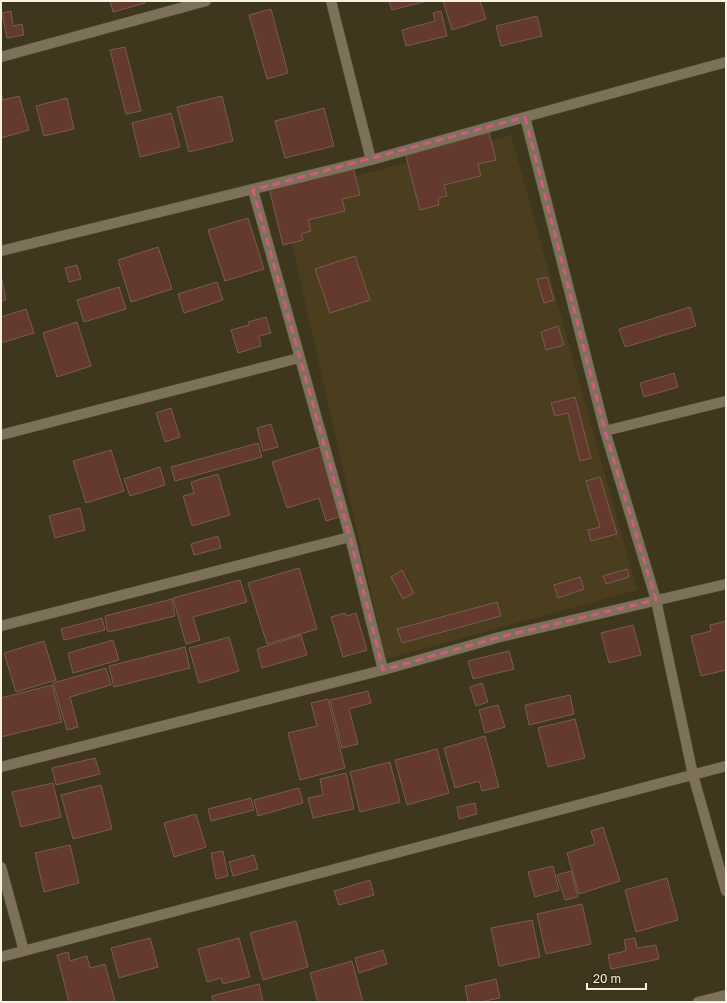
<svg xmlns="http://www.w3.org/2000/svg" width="727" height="1003" font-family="'Golos Text',sans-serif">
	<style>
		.built { fill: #4b3e1f }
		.building { fill: #653a2e; stroke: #785b53 }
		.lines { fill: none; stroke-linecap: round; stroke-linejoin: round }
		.minor-casing { stroke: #5c543f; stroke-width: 11 }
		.minor { stroke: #7d7259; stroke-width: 10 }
		.marked { fill: none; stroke: #d25984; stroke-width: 3; stroke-dasharray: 8 5; stroke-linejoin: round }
	</style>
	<rect width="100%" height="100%" fill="#3f361e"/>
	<path class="built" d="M 511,135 L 637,590 L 386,659 L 281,196 Z"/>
	<path class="building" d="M 110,1 L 145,1 L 145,3 L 113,12 Z
		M 389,1 L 427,1 L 392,10 Z
		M 443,1 L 480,1 L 486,19 L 452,30 Z
		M 271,9 L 288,73 L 267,79 L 249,15 Z
		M 11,11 L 13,26 L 22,24 L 24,35 L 7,38 L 2,13 Z
		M 441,11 L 447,36 L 406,46 L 402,30 L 435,21 L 433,13 Z
		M 537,16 L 542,36 L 501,46 L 496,26 Z
		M 125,47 L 141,111 L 126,114 L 110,50 Z
		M 1,93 L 3,100 L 19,96 L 29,130 L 1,138 Z
		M 222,96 L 233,141 L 189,152 L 177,107 Z
		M 67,98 L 74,129 L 44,136 L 36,106 Z
		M 324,108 L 334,146 L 285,158 L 275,121 Z
		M 171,113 L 180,147 L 140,157 L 132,123 Z
		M 489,132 L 496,160 L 478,164 L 481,176 L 444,185 L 447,196 L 438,198 L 439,205 L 420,210 L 405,153 Z
		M 353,167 L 360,195 L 342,199 L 345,211 L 308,220 L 311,231 L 301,234 L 303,240 L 283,245 L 269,188 Z
		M 248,218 L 264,269 L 225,281 L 208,230 Z
		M 158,247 L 172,289 L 131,302 L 118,260 Z
		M 355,256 L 370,300 L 330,313 L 315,269 Z
		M 77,265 L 81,279 L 69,282 L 65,268 Z
		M 1,276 L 6,300 L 1,301 Z
		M 547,277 L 554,300 L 544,303 L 537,279 Z
		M 217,282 L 223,300 L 184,313 L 178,294 Z
		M 119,287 L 126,309 L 84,322 L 77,300 Z
		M 690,307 L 696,326 L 625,347 L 619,329 Z
		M 26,309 L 34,333 L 1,343 L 1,317 Z
		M 266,317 L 271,333 L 259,336 L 261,346 L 238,353 L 231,330 L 249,325 L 248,322 Z
		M 77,322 L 91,366 L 57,377 L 43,333 Z
		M 558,326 L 564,345 L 546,350 L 541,332 Z
		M 674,373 L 678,387 L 644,397 L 640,383 Z
		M 575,397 L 591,458 L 580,461 L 568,413 L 555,416 L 551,403 Z
		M 171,408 L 180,437 L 165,442 L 156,413 Z
		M 271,424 L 278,447 L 263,451 L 257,428 Z
		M 258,443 L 262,457 L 175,481 L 171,467 Z
		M 320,447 L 342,516 L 326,521 L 319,498 L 287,508 L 272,462 Z
		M 111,450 L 124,491 L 86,503 L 73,461 Z
		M 160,467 L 165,485 L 130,496 L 124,479 Z
		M 218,474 L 230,515 L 192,526 L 183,496 L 194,493 L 191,482 Z
		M 600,477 L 617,534 L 591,541 L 588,530 L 600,527 L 586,481 Z
		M 80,508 L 85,530 L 55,538 L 49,516 Z
		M 218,536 L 221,548 L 194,555 L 191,544 Z
		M 299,568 L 317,629 L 267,644 L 248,583 Z
		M 627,569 L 629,577 L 606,584 L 603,576 Z
		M 402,570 L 414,593 L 403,599 L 391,577 Z
		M 580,577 L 584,589 L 558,598 L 554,585 Z
		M 240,580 L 247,602 L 193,617 L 200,640 L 186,644 L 173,598 Z
		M 172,599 L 175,616 L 109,632 L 107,630 L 105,616 Z
		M 497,602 L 501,616 L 402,643 L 397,629 Z
		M 345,613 L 346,616 L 356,613 L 367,650 L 343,657 L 331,617 Z
		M 102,618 L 105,630 L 64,640 L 61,629 Z
		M 726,621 L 726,670 L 701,676 L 691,636 L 711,631 L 710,625 Z
		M 633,625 L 641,655 L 609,663 L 601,633 Z
		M 301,635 L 307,655 L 262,668 L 257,649 Z
		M 229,637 L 239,671 L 199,683 L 189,648 Z
		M 113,640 L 119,660 L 73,673 L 68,653 Z
		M 44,641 L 56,680 L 16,692 L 4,653 Z
		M 185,647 L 190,668 L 114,687 L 109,666 Z
		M 509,651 L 514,669 L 473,679 L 468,661 Z
		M 106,668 L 111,685 L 70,697 L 78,727 L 67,730 L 53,683 Z
		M 482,683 L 488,702 L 476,706 L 470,687 Z
		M 52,685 L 62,722 L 1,737 L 1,698 Z
		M 368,691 L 371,703 L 349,709 L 358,744 L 342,748 L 330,700 Z
		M 570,695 L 574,714 L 529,725 L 525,705 Z
		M 328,699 L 345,768 L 300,780 L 288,733 L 317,726 L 311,703 Z
		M 498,705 L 505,727 L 485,733 L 479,710 Z
		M 575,719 L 585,758 L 548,767 L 538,728 Z
		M 485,736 L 499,787 L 482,791 L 479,781 L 455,788 L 444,748 Z
		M 437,749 L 449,793 L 407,805 L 395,760 Z
		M 95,758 L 100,774 L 56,785 L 52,768 Z
		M 390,762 L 400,802 L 360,812 L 350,772 Z
		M 346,773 L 354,809 L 313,818 L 308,798 L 323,795 L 320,779 Z
		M 53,783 L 61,817 L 21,827 L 12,792 Z
		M 101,785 L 112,829 L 73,839 L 61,795 Z
		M 299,788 L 303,803 L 258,816 L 254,800 Z
		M 251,798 L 254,810 L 211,821 L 208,809 Z
		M 475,803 L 477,814 L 459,819 L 457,807 Z
		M 196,814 L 206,847 L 174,857 L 164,823 Z
		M 603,827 L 620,881 L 579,894 L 567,853 L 595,844 L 591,831 Z
		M 70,845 L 79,883 L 44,892 L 35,853 Z
		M 223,851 L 228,876 L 216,879 L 211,853 Z
		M 254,855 L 258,869 L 233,876 L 229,862 Z
		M 553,866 L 559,890 L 535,897 L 528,872 Z
		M 571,871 L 578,897 L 565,900 L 557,875 Z
		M 667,878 L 678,920 L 636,932 L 625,890 Z
		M 370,880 L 374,895 L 339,905 L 334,891 Z
		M 582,904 L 591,944 L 546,954 L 537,914 Z
		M 532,920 L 540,957 L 499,966 L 491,928 Z
		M 296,921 L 308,967 L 263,980 L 250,933 Z
		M 150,938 L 158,967 L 119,978 L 111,948 Z
		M 239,938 L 250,977 L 223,984 L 221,978 L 207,982 L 198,949 Z
		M 635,938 L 637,948 L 656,945 L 659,959 L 611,969 L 608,955 L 626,951 L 624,940 Z
		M 383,950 L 387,964 L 359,973 L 355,958 Z
		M 68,952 L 70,961 L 87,956 L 90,968 L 105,964 L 115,1001 L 111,1002 L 69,1002 L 57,955 Z
		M 352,961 L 363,1002 L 318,1002 L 310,973 Z
		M 496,979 L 500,998 L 480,1002 L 468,1002 L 465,986 Z
		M 259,984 L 263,1002 L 213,1002 L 212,996 Z"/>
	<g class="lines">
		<defs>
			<path id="minor" d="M 331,1 L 371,160
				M 1,57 L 206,1
				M 525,117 L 726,62
				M 253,190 L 350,537 L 383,670
				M 1,251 L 371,160 L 525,117 L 605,431 L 656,600 L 693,775 L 726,891
				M 605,431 L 726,401
				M 1,435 L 299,358
				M 1,626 L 350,537
				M 1,767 L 383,670 L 500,637 L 726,584
				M 1,867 L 24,951
				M 1,957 L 726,766
				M 698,1002 L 726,995"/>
		</defs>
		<use href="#minor" class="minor-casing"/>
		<use href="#minor" class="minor"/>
	</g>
	<path class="marked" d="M 525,117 L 605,431 L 656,600 L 500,637 L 383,670 L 350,537 L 253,190 Z"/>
	<rect width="727" height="1003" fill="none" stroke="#f7f1e3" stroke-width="4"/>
	<path d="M587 983v6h59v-6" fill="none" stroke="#f7f1e3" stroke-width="2"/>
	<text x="593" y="983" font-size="12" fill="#f7f1e3" stroke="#352b14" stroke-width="3" paint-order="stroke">20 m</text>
</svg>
